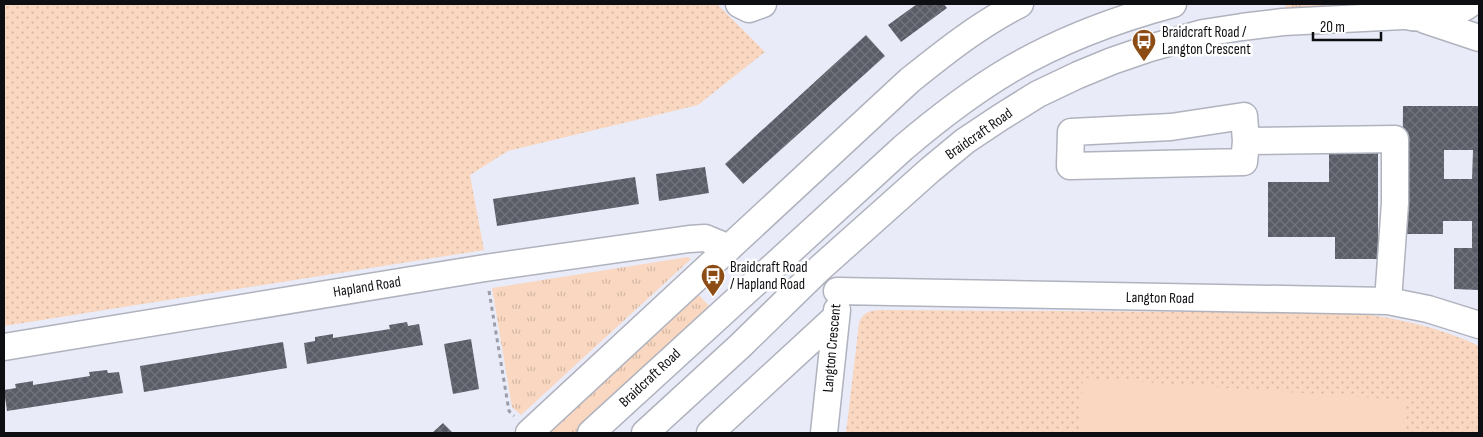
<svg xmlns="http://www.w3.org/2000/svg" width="1483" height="437" font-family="'Sofia Sans Condensed',sans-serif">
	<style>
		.grass { fill: url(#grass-tufts) }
		.park { fill: url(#park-dots) }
		.pitch { fill: #f9d7c0 }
		.building { fill: url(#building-cross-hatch); fill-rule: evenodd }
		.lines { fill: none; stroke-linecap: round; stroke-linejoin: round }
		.minor-casing { stroke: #b0b3be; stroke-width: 29 }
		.path { stroke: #9c9ea7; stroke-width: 3; stroke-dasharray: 4 4; stroke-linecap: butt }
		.minor { stroke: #fff; stroke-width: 26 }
		.labels { text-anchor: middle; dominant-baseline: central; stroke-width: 5; stroke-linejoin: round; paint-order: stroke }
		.poi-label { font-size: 15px; fill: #0e0f12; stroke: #fff; text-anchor: start }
		.street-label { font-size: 15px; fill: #0e0f12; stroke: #fff }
	</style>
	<defs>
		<pattern id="grass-tufts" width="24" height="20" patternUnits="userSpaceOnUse" patternTransform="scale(1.25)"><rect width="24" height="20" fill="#f9d7c0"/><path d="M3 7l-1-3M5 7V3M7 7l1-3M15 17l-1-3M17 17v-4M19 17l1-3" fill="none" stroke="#d4b7a4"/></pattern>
		<pattern id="park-dots" width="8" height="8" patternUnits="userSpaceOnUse" patternTransform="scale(1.25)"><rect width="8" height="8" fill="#f9d7c0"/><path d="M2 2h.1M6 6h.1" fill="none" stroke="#d4b7a4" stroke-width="1.8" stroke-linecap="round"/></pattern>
		<pattern id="building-cross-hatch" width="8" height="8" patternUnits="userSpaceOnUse" patternTransform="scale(1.25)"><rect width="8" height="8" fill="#5a5d67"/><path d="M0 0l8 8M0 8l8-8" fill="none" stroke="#71747b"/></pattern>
	</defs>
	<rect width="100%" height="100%" fill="#e9ecf8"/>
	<path class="grass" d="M 1285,4 L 1324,4 L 1327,8 L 1286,12 Z
		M 688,257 L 691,259 L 521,415 L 512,407 L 492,288 Z
		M 696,292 L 711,308 L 575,433 L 542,433 Z"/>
	<path class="park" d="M 4,4 L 717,4 L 765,52 L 698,105 L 508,151 L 470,175 L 484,250 L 4,326 Z
		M 878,310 L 1354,313 C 1397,318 1439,327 1479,346 L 1479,433 L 846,433 L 859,323 C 863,313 868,311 878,310 Z"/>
	<path class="pitch" d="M 1083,378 L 1405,400 L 1403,433 L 1079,433 Z"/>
	<path class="building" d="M 917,4 L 944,4 L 947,8 L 901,42 L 888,25 Z
		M 866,35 L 885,56 L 743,184 L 725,164 Z
		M 1403,106 L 1479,106 L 1479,290 L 1454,289 L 1454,248 L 1472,248 L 1472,221 L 1443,221 L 1443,234 L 1402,234 ZM 1444,150 L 1473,150 L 1472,179 L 1444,179 Z
		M 1329,150 L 1378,150 L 1378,259 L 1335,259 L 1335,237 L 1268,237 L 1268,182 L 1329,182 Z
		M 705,167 L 709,193 L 659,201 L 656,174 Z
		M 635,177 L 639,204 L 497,226 L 493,199 Z
		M 407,322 L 408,326 L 419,324 L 423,345 L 307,364 L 304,343 L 315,341 L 315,337 L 333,334 L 333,338 L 390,329 L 389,325 Z
		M 471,339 L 479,389 L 453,394 L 444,344 Z
		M 283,342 L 287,368 L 144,392 L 140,366 Z
		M 107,370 L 108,373 L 119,372 L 123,393 L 7,411 L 4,390 L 16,388 L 15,384 L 33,381 L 33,385 L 90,376 L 89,372 Z
		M 443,423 L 453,433 L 432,433 Z"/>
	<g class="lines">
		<defs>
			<path id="minor" d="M 739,4 L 749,9 L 763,4
				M 1387,8 C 1412,23 1446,21 1470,4
				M 1425,20 L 1479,38
				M 1246,141 L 1244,116 L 1171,127 L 1071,132 L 1070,166 L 1244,162 L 1246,141 L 1395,139 L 1395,203 L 1388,301
				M 837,291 L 1388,301 L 1428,309 L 1479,325
				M 4,347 L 485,268 L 689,239 L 705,238 L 729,248
				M 529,433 L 910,80 C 945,52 980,24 1020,4
				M 591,433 L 903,148 C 937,119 972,92 1011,69 C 1061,40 1117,19 1173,4
				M 645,433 L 740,346 L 819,269 L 930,170 L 965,141 L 1001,117 L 1038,94 L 1078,75 L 1112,61 L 1150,48 L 1203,33 L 1242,27 L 1283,22 L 1403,16
				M 710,433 L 836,317
				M 824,433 L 837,310"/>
		</defs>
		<use href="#minor" class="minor-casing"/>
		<path class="path" d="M 489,291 L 509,411 L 514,416"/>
		<use href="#minor" class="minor"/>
	</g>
	<defs>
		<symbol id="bus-pin" viewBox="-11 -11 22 30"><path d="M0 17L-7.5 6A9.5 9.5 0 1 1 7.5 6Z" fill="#8c4c14" stroke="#fff"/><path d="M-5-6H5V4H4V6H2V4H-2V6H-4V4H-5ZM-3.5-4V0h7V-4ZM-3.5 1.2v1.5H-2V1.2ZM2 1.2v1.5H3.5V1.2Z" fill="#fff"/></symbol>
	</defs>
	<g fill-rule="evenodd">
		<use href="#bus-pin" x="1130" y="27" width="28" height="38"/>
		<use href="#bus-pin" x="699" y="262" width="28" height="38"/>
	</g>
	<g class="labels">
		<g class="poi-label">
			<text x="1162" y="32">Braidcraft Road /<tspan x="1162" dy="17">Langton Crescent</tspan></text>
			<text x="730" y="267">Braidcraft Road<tspan x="730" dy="17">/ Hapland Road</tspan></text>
		</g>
		<g class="street-label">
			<text transform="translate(979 134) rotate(-35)">Braidcraft Road</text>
			<text transform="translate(367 287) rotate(-9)">Hapland Road</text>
			<text transform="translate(1160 298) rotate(1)">Langton Road</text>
			<text transform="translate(832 348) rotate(-85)">Langton Crescent</text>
			<text transform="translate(650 378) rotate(-43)">Braidcraft Road</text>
		</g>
	</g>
	<rect width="1483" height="437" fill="none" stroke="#0e0f12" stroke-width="10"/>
	<path d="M1313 32v8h68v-8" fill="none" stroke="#0e0f12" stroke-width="2.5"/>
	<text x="1320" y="32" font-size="15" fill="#0e0f12" stroke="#ffffff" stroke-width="4" paint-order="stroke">20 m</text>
</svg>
